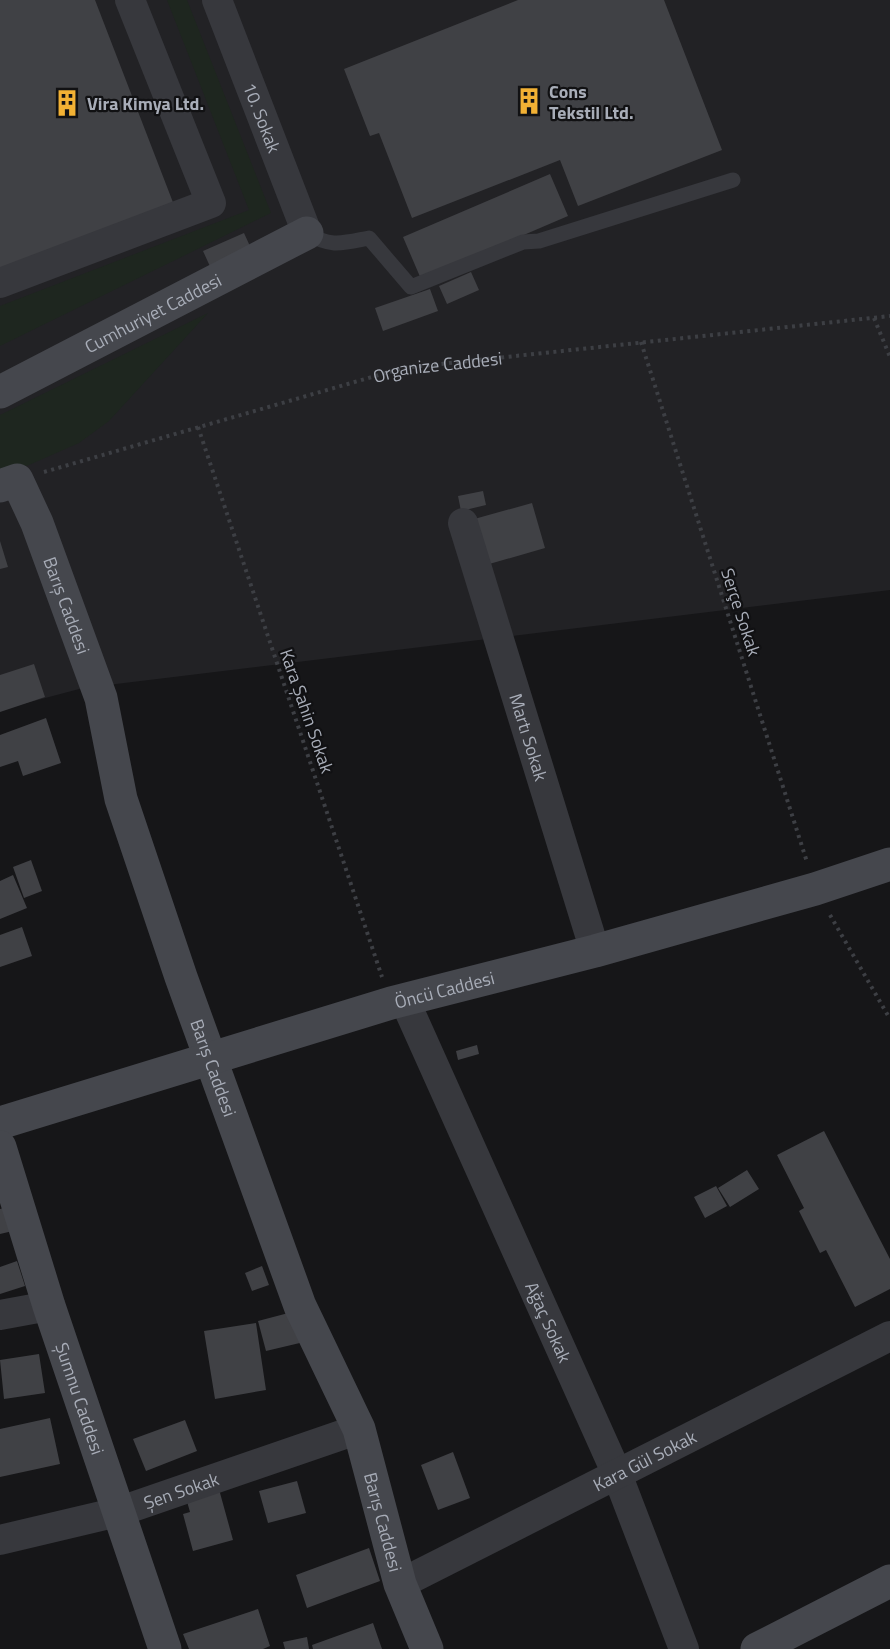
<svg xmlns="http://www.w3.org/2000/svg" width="890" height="1649" font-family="'Titillium Web',sans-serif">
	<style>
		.built { fill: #222225 }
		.green { fill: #1e261f }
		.building { fill: #404145 }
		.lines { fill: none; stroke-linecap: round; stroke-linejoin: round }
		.path { stroke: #3d3f44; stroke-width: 4; stroke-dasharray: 3 4.5; stroke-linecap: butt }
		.lane { stroke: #37383d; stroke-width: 15 }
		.street { stroke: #37383d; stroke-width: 30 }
		.secondary { stroke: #45474d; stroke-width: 33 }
		.labels { text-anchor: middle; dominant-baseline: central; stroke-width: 4.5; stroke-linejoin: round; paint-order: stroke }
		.poi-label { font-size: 18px; font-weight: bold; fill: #a8adb8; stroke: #111113; text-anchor: start }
		.street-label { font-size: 18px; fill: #a8adb8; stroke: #111113 }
	</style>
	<rect width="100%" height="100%" fill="#161618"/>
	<path class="built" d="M 0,0 L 890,0 L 890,590 L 83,688 L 0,710 Z"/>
	<path class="green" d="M 167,0 L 187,0 L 271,213 L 0,346 L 0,306 L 249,210 Z
		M 208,313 L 109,421 L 79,443 L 29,465 L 0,474 L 0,415 Z"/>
	<path class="building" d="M 0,0 L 95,0 L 174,205 L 0,273 Z
		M 518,0 L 664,0 L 722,150 L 578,206 L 560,160 L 412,218 L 379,133 L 370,136 L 344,69 Z
		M 550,174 L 568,216 L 421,279 L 403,237 Z
		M 244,233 L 254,255 L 213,273 L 203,251 Z
		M 471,272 L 479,290 L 447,304 L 439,286 Z
		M 430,289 L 438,311 L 383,331 L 375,308 Z
		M 483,491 L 486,505 L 461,511 L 458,496 Z
		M 532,503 L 545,548 L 472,569 L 460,523 Z
		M 0,541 L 8,567 L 0,569 Z
		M 34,664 L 45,697 L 0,712 L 0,675 Z
		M 46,718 L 61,763 L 23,776 L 18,761 L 0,767 L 0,735 Z
		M 31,860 L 42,891 L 24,898 L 13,867 Z
		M 13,875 L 27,908 L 0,919 L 0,881 Z
		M 22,927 L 32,956 L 0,967 L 0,935 Z
		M 477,1045 L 479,1054 L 458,1060 L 456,1051 Z
		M 824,1131 L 890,1259 L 890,1289 L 855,1307 L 826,1250 L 820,1253 L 799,1211 L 804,1208 L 777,1155 Z
		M 747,1170 L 759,1189 L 730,1207 L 718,1188 Z
		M 716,1186 L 727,1206 L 705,1218 L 694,1197 Z
		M 11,1206 L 17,1230 L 0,1234 L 0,1209 Z
		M 17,1261 L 25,1286 L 0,1294 L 0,1267 Z
		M 262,1266 L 269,1285 L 252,1291 L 245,1273 Z
		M 296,1311 L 304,1342 L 266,1351 L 258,1321 Z
		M 256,1323 L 266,1390 L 215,1399 L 204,1331 Z
		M 39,1354 L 45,1393 L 4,1399 L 0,1360 Z
		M 50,1418 L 60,1464 L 0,1477 L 0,1429 Z
		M 185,1420 L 197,1451 L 146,1471 L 133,1439 Z
		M 453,1452 L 470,1498 L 438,1510 L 421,1465 Z
		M 297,1481 L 306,1513 L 268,1523 L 259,1491 Z
		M 217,1482 L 233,1540 L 193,1551 L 183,1514 L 190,1512 L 184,1491 Z
		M 369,1548 L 380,1581 L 307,1608 L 296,1575 Z
		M 258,1609 L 270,1646 L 263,1649 L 189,1649 L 183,1634 Z
		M 373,1623 L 382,1649 L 313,1649 L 312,1645 Z
		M 307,1637 L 309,1649 L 285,1649 L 283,1642 Z"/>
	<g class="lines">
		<g class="path">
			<path d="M 874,318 L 890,357"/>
			<path d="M 641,342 L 807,862"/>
			<path d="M 198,427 L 382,977"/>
			<path id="s1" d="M 44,472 L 403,368 L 890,316"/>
			<path d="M 830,915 L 890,1019"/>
		</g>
		<path class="lane" d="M 307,233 C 331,248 343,243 369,238 L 411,287 L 523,242 L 539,241 L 733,180"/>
		<g class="street">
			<path id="s2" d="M 217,0 L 307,233"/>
			<path d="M 0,283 L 211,203 L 130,0"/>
			<path id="s3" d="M 463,523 L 595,951"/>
			<path id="s4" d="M 404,999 L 617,1474 L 684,1649"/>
			<path d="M 0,1315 L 49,1306"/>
			<path id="s5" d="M 0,1540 L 118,1512 L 359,1429"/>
			<path id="s6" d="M 400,1584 L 890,1336"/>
		</g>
		<g class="secondary">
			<path id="s7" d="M 0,392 L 307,233"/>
			<path id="s8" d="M 0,486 L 17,480 L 37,523 L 101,698 L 121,799 L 181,977 L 300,1306 L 359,1429 L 400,1584 L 427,1649"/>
			<path id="s9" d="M 0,1123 L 391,1003 L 595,951 L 815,889 L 890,864"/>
			<path id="s10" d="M 0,1147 L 49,1306 L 165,1649"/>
			<path d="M 757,1649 L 890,1581"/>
		</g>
	</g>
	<defs>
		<symbol id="building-bare" viewBox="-9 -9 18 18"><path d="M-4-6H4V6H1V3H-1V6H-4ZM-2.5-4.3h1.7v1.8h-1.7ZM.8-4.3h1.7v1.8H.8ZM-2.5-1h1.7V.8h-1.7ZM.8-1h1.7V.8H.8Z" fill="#f2b134" stroke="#111113" stroke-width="2.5" paint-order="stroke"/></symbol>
	</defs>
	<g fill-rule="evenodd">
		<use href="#building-bare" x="510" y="82" width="38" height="38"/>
		<use href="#building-bare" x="48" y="84" width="38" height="38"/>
	</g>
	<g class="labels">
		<g class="poi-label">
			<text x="549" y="91">Cons<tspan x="549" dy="21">Tekstil Ltd.</tspan></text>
			<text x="87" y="103">Vira Kimya Ltd.</text>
		</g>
		<g class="street-label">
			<text stroke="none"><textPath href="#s2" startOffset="126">10. Sokak</textPath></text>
			<text stroke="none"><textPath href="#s7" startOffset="172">Cumhuriyet Caddesi</textPath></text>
			<text stroke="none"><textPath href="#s1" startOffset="408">Organize Caddesi</textPath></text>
			<text stroke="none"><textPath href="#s8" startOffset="153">Barış Caddesi</textPath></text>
			<text transform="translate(741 612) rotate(72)">Serçe Sokak</text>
			<text transform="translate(307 711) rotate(71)">Kara Şahin Sokak</text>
			<text stroke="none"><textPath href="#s3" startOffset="224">Martı Sokak</textPath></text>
			<text stroke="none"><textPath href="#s9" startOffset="464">Öncü Caddesi</textPath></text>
			<text stroke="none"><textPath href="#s8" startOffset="639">Barış Caddesi</textPath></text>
			<text stroke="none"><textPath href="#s4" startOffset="354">Ağaç Sokak</textPath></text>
			<text stroke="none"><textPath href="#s10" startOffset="264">Şumnu Caddesi</textPath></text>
			<text stroke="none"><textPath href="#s6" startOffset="274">Kara Gül Sokak</textPath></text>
			<text stroke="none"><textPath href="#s5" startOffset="188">Şen Sokak</textPath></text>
			<text stroke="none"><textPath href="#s8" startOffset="1125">Barış Caddesi</textPath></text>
		</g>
	</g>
</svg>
